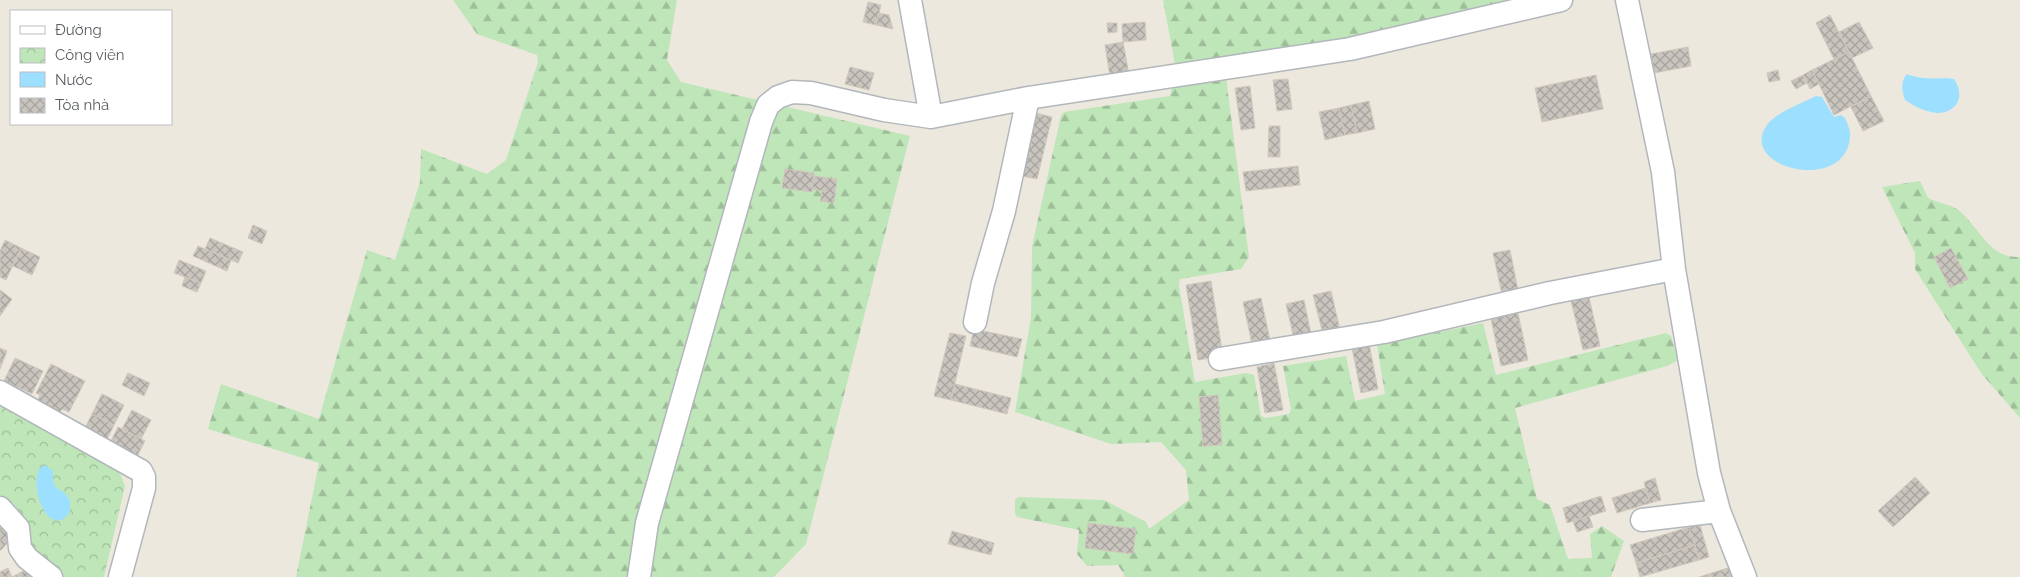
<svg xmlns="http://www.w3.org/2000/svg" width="2020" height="577" font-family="Raleway,sans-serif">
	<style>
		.forest { fill: url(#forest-firs) }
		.park { fill: url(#park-crowns) }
		.water { fill: #9cdfff }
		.building { fill: url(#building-cross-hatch); stroke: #d1c8bd }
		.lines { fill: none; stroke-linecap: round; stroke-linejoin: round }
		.minor-casing { stroke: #b2b7bb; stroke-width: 25 }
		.minor { stroke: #fff; stroke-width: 22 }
	</style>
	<defs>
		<pattern id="forest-firs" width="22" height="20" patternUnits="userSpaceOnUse" patternTransform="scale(1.25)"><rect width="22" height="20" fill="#bee6b8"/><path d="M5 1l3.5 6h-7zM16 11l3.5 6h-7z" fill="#9dbe99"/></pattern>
		<pattern id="park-crowns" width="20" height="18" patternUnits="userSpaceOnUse" patternTransform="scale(1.25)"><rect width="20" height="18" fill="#bee6b8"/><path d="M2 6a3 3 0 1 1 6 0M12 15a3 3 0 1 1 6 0" fill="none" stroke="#9dbe99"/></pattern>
		<pattern id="building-cross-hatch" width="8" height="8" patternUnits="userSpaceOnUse" patternTransform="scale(1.25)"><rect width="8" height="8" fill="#c9c5be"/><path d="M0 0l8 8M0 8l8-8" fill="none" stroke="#a6a39e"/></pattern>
	</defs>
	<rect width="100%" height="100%" fill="#ece8de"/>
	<path class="forest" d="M 453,0 L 677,0 L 667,60 L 681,82 L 910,136 L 806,544 L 774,577 L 296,577 L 319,463 L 208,429 L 221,384 L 319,419 L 367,250 L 395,260 L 420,182 L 421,149 L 487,174 L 506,160 L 538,62 L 537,55 L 477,34 Z
		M 1163,0 L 1524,0 L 1349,45 L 1224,62 L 1249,257 L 1241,269 L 1180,279 L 1179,285 L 1195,382 L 1246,373 L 1254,375 L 1261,416 L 1265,418 L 1289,414 L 1291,409 L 1283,366 L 1346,356 L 1355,401 L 1385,394 L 1377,345 L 1483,323 L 1496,375 L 1666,333 L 1671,336 L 1678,360 L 1667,366 L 1515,408 L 1537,499 L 1550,505 L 1568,559 L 1592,558 L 1590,534 L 1602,526 L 1624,541 L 1611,577 L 1124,577 L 1124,574 L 1118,565 L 1087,566 L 1077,554 L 1079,530 L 1017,517 L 1015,514 L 1015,499 L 1019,497 L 1104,500 L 1146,522 L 1149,529 L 1189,500 L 1186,470 L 1161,442 L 1111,444 L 1015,412 L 1031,317 L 1032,246 L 1061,116 L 1064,112 L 1170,96 L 1176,70 Z
		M 1920,181 L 1928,198 C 1936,202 1949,204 1957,209 C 1979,225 1988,259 2020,257 L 2020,418 L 1981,373 L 1915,269 L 1915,253 L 1882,187 Z"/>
	<path class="park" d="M 0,396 L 115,461 L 125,486 L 104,577 L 55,577 L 0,502 Z"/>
	<path class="water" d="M 1907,74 C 1923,81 1937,77 1954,79 C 1968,100 1952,117 1931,112 C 1921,110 1913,105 1905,100 C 1902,91 1900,82 1907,74 Z
		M 1816,96 L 1822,97 L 1834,117 L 1841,115 L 1845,118 C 1847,123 1851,131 1850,136 C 1847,195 1736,168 1767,125 C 1778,111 1801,104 1816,96 Z
		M 45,465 L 53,471 C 52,495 60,484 70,500 L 70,512 C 50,541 28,488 40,468 Z"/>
	<path class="building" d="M 868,2 L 881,5 L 876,25 L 863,22 Z
		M 879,13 L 889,15 L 893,29 L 876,25 Z
		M 1830,15 L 1849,52 L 1834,59 L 1816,23 Z
		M 1145,22 L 1146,40 L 1123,42 L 1122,24 Z
		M 1859,22 L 1873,48 L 1852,58 L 1839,32 Z
		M 1107,23 L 1117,23 L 1117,32 L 1108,33 Z
		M 1123,42 L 1130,80 L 1111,83 L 1105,45 Z
		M 1688,47 L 1691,66 L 1654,73 L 1651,54 Z
		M 1849,52 L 1871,96 L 1834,115 L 1812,70 Z
		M 850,67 L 874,73 L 869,90 L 845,84 Z
		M 1778,70 L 1780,80 L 1769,82 L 1767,73 Z
		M 1812,70 L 1819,84 L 1810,89 L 1803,75 Z
		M 1596,75 L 1603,109 L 1542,122 L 1535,88 Z
		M 1803,75 L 1807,83 L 1796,89 L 1791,81 Z
		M 1288,79 L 1292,109 L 1277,111 L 1273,80 Z
		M 1250,86 L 1255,128 L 1241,130 L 1235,88 Z
		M 1871,96 L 1884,121 L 1863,131 L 1851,107 Z
		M 1369,101 L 1375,129 L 1357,133 L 1351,105 Z
		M 1351,105 L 1357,133 L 1345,135 L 1339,108 Z
		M 1339,108 L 1345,135 L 1325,140 L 1319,112 Z
		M 1036,113 L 1052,117 L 1037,179 L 1022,176 Z
		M 1269,126 L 1280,126 L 1280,157 L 1268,157 Z
		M 1298,166 L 1300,185 L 1246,191 L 1243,172 Z
		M 785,169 L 814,173 L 812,192 L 782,188 Z
		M 814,176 L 837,179 L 834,203 L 820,201 L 822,191 L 812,189 Z
		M 253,225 L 267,231 L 262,244 L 248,238 Z
		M 210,238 L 243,252 L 238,263 L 205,249 Z
		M 5,240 L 21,248 L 6,280 L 0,277 L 0,251 Z
		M 198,246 L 231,260 L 227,271 L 193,256 Z
		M 21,248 L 40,257 L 32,275 L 13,266 Z
		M 1951,248 L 1968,279 L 1950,288 L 1934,257 Z
		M 1510,250 L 1519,295 L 1503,299 L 1493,253 Z
		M 179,260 L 206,271 L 201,283 L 174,273 Z
		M 185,277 L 201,283 L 197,292 L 182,286 Z
		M 1211,281 L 1223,356 L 1198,360 L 1186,285 Z
		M 0,290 L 12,299 L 0,316 Z
		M 1331,291 L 1341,334 L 1324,338 L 1313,295 Z
		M 1589,297 L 1600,346 L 1583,350 L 1571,301 Z
		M 1261,298 L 1270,340 L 1252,344 L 1243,302 Z
		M 1304,300 L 1312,339 L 1295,343 L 1286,304 Z
		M 1518,313 L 1528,360 L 1501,366 L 1491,319 Z
		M 974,329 L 1022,339 L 1017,357 L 970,346 Z
		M 950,333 L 966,336 L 951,400 L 934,396 Z
		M 1369,344 L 1378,389 L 1361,393 L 1352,348 Z
		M 0,348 L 7,351 L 0,369 Z
		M 15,358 L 43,371 L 32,394 L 4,381 Z
		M 1274,363 L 1283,410 L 1265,413 L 1257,367 Z
		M 51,364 L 85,381 L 69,412 L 62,409 L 60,412 L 55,412 L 38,400 L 40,395 L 36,393 Z
		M 128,373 L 150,383 L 144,396 L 122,385 Z
		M 955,384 L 1011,398 L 1007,414 L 951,400 Z
		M 102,394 L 124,405 L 114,425 L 92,414 Z
		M 1218,395 L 1222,445 L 1203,446 L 1199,397 Z
		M 132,410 L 151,420 L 141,439 L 122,429 Z
		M 92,414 L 114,425 L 104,445 L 82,434 Z
		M 118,427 L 145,441 L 135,460 L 108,447 Z
		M 1915,477 L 1930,493 L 1893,527 L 1878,511 Z
		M 1655,478 L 1661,500 L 1650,503 L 1644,482 Z
		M 1645,488 L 1650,503 L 1617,513 L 1612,498 Z
		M 1601,496 L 1606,511 L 1567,523 L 1563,508 Z
		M 1589,516 L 1593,527 L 1577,532 L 1573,521 Z
		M 0,519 L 14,536 L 0,551 Z
		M 1088,523 L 1136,529 L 1133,554 L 1085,548 Z
		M 1700,525 L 1709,557 L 1699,560 L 1689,527 Z
		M 1689,527 L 1695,545 L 1636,563 L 1630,545 Z
		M 952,531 L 994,543 L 991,555 L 948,544 Z
		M 1695,545 L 1699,560 L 1640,577 L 1636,563 Z
		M 1734,566 L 1737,577 L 1699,577 Z
		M 31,567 L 36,577 L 12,577 Z
		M 8,568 L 12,577 L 0,577 L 0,572 Z"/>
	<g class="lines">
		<defs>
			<path id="minor" d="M 910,0 L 931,117
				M 1627,0 L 1663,172 L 1674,269 L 1709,473 L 1719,511 L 1745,577
				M 975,322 L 983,283 L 1004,211 L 1028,98
				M 1220,359 L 1384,332 L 1550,293 L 1674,269
				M 0,392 L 141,471 L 144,477 L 144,488 L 120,577
				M 0,508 L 18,528 L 20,548 L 27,558 L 51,577
				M 1642,520 L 1719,511
				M 639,577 L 647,523 L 761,122 L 768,105 L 778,97 L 792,92 L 811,93 L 884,110 L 931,117 L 1028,98 L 1350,49 L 1561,0"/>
		</defs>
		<use href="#minor" class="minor-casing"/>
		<use href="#minor" class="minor"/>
	</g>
	<rect x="10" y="10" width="162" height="115" fill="#ffffff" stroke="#bcbec0"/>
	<rect x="20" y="26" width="25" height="8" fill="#ffffff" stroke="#bcbec0"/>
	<text x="55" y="35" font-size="15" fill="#585d61">Đường</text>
	<rect x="20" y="48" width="25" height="15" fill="url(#park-crowns)" stroke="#bcbec0"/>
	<text x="55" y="60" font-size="15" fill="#585d61">Công viên</text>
	<rect x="20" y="72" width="25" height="15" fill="#9cdfff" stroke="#bcbec0"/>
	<text x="55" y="85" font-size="15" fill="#585d61">Nước</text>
	<rect x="20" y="98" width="25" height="15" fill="url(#building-cross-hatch)" stroke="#bcbec0"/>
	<text x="55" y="110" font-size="15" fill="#585d61">Tòa nhà</text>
</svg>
